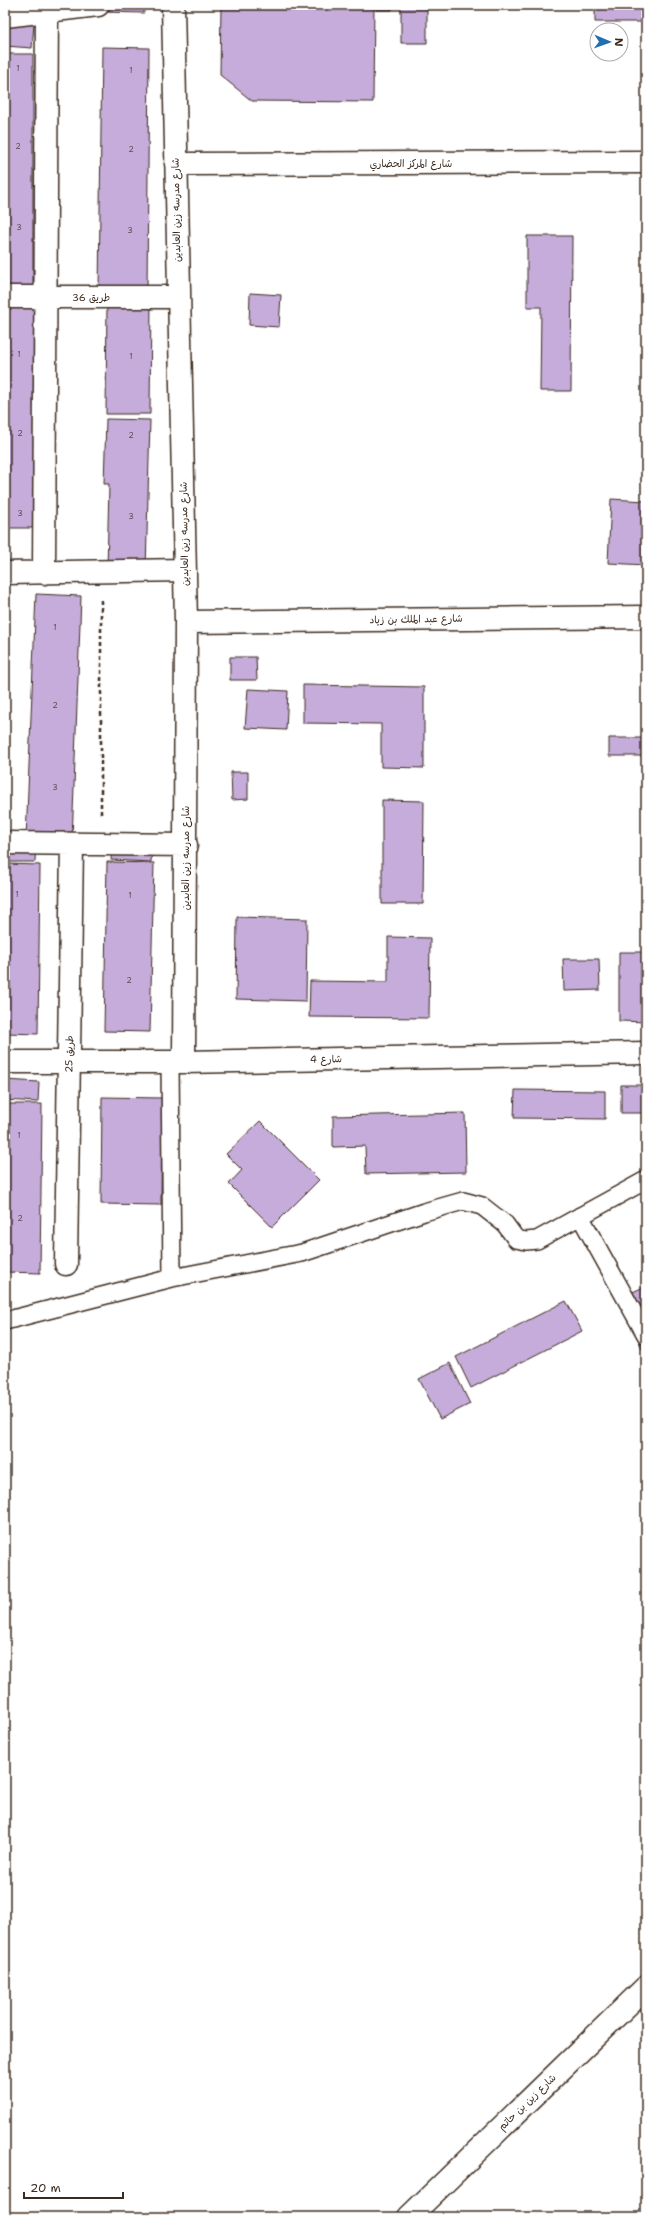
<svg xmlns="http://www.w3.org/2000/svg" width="651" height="2222" font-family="'Shantell Sans','Playpen Sans Arabic',sans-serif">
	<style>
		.building { fill: #c5acda; stroke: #3b2a1e }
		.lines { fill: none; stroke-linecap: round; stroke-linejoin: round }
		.service-casing { stroke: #3b2a1e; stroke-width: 20 }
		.minor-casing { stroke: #3b2a1e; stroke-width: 25 }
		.path { stroke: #3b2a1e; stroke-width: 2.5; stroke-dasharray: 4 3; stroke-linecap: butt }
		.service { stroke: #fff; stroke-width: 17 }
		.minor { stroke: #fff; stroke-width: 22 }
		.labels { text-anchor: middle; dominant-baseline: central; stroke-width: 4; stroke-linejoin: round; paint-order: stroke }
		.number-label { font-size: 8px; fill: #5e4a4d }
		.street-label { font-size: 10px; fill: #3b2a1e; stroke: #fff }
	</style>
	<rect width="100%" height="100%" fill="#fff"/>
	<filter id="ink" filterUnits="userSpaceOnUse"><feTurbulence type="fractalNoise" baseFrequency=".025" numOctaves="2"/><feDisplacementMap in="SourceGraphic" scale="8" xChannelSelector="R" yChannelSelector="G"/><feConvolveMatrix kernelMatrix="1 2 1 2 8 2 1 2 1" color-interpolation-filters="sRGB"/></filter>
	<g filter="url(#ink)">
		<path class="building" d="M 100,5 L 144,5 L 144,13 L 100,12 Z
			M 221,5 L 374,5 L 373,102 L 252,101 L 220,75 Z
			M 376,5 L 392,5 L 392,10 L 376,10 Z
			M 401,5 L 427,5 L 427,43 L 401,43 Z
			M 595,5 L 646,5 L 646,22 L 595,22 Z
			M 5,23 L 34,24 L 32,48 L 5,46 Z
			M 102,47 L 149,48 L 147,292 L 99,292 Z
			M 5,54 L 33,54 L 33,292 L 5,292 Z
			M 527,236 L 572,236 L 571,391 L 540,391 L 541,307 L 527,307 Z
			M 250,293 L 281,295 L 279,327 L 249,325 Z
			M 107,299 L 151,300 L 150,414 L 106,414 Z
			M 5,301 L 34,301 L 34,528 L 5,528 Z
			M 106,419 L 150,420 L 146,571 L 107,570 L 109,484 L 104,484 Z
			M 611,499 L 646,501 L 646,565 L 608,563 Z
			M 36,594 L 81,596 L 72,841 L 26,839 Z
			M 230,657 L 256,657 L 257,680 L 230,680 Z
			M 303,685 L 424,687 L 424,768 L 381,767 L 381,724 L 303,723 Z
			M 248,689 L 288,691 L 286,730 L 245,728 Z
			M 609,738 L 646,738 L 646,756 L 609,756 Z
			M 231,772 L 248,772 L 248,799 L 232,800 Z
			M 382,800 L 424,801 L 423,904 L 382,904 Z
			M 113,835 L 153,838 L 151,862 L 111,860 Z
			M 5,837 L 36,838 L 35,862 L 5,862 Z
			M 107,862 L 154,863 L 150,1032 L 104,1031 Z
			M 5,864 L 40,865 L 38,1034 L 5,1033 Z
			M 237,917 L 307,919 L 306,1001 L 236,999 Z
			M 388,937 L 430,938 L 429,1018 L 309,1017 L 310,981 L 388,982 Z
			M 619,952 L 646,952 L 646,1022 L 619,1021 Z
			M 563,959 L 599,959 L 600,990 L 564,991 Z
			M 5,1080 L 39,1082 L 38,1102 L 5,1100 Z
			M 621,1085 L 646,1085 L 646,1113 L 621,1113 Z
			M 515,1090 L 605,1091 L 605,1119 L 514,1118 Z
			M 102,1097 L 162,1098 L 161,1205 L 101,1204 Z
			M 5,1104 L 42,1104 L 40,1273 L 5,1272 Z
			M 465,1113 L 466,1172 L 366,1174 L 365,1146 L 333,1147 L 333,1116 Z
			M 260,1121 L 319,1180 L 272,1227 L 229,1184 L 242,1170 L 226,1154 Z
			M 646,1286 L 646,1357 L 619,1298 Z
			M 566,1301 L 582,1331 L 471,1388 L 456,1357 Z
			M 450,1363 L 470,1404 L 440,1419 L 419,1379 Z"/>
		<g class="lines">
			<defs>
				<path id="service" d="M 170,1062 L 172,1278
					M 580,1216 L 646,1335
					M 5,1321 L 172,1278 L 302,1253 L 424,1212 L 463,1201 L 482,1206 L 505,1224 L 516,1239 L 526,1241 L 537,1240 L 646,1180"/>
				<path id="minor" d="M 173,5 L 186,622 L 184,1062
					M 5,16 L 98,5
					M 176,164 L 646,162
					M 5,297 L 178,297
					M 5,573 L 185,570
					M 44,573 L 47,5
					M 186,622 L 646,617
					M 5,843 L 186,845
					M 5,1062 L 184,1062 L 646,1053
					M 66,1264 L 72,844
					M 409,2217 L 646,1987"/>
			</defs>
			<use href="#service" class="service-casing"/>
			<use href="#minor" class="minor-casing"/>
			<path class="path" d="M 101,600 L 101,815"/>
			<use href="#service" class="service"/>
			<use href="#minor" class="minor"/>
		</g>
	</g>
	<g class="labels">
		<g class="number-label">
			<text x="18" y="68">1</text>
			<text x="131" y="70">1</text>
			<text x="18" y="146">2</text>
			<text x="131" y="149">2</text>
			<text x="19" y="227">3</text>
			<text x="130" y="230">3</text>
			<text x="19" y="354">1</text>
			<text x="131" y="356">1</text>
			<text x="20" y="433">2</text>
			<text x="131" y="435">2</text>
			<text x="20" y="513">3</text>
			<text x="131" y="516">3</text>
			<text x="55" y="627">1</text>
			<text x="55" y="705">2</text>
			<text x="55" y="787">3</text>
			<text x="17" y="894">1</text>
			<text x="130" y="895">1</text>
			<text x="129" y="980">2</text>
			<text x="19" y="1135">1</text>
			<text x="20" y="1218">2</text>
		</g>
		<g class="street-label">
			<text x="411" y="163">شارع المركز الحضاري</text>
			<text transform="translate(176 210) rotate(-91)">شارع مدرسه زين العابدين</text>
			<text x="91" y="297">طريق 36</text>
			<text transform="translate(184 534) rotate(-91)">شارع مدرسه زين العابدين</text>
			<text transform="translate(416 619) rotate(-1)">شارع عبد الملك بن زياد</text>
			<text transform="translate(185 858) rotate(-90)">شارع مدرسه زين العابدين</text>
			<text transform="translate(69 1054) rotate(-89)">طريق 25</text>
			<text transform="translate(326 1059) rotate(-1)">شارع 4</text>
			<text transform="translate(527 2102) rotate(-44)">شارع زين بن حاتم</text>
		</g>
	</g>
	<rect width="651" height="2222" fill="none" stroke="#fff" stroke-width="20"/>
	<rect x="10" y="10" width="631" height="2202" fill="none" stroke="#3b2a1e" stroke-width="1.5" filter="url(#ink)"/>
	<g transform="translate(609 42) rotate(92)"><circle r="19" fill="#ffffff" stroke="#b1aaa5"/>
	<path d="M0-3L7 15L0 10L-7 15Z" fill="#1f6fb2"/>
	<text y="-6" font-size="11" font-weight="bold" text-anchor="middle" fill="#3b2a1e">N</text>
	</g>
	<path d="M24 2192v6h99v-6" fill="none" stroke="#3b2a1e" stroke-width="2"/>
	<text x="30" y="2192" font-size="12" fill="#3b2a1e" stroke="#ffffff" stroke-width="3" paint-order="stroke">20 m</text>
</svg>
